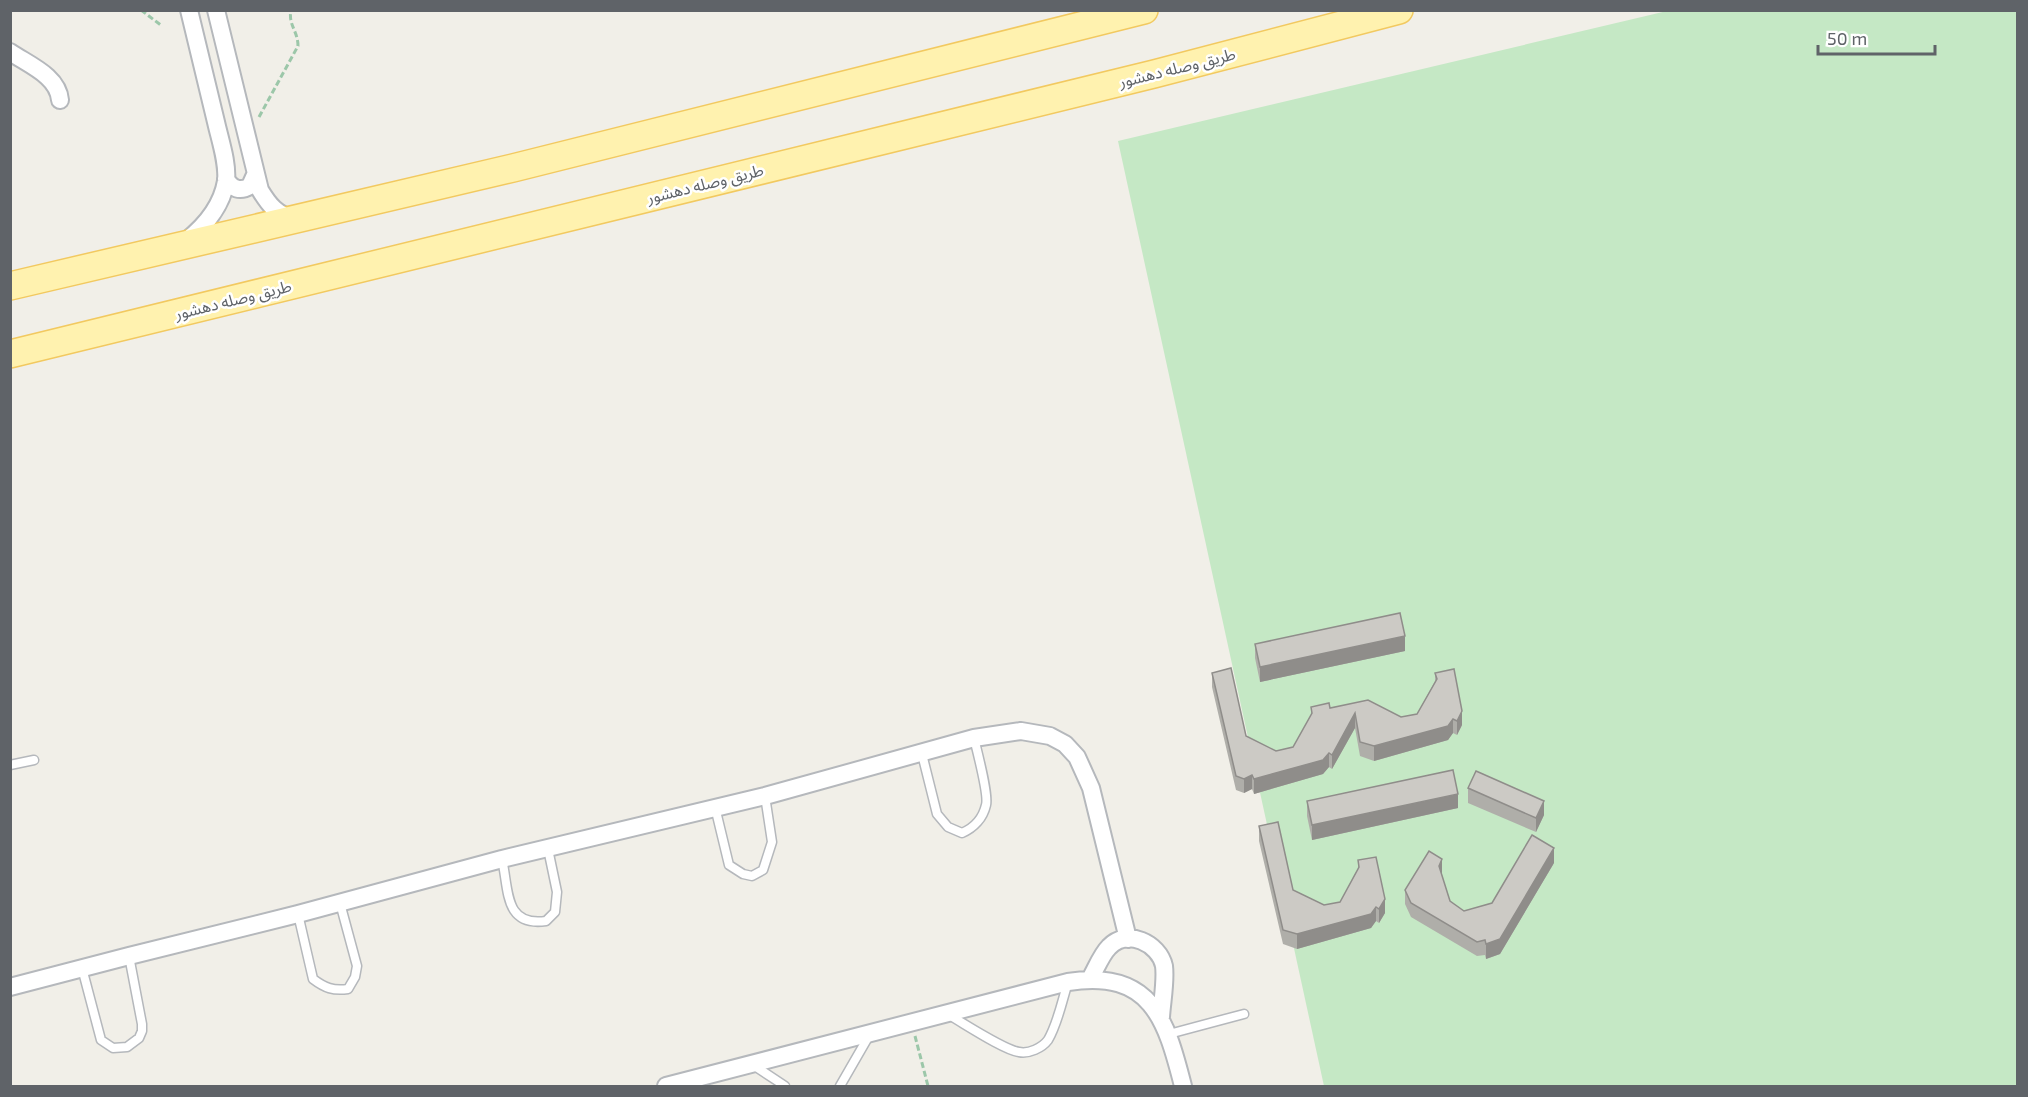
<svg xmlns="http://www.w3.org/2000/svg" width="2028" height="1097" font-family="'Exo 2','Noto Sans Arabic',sans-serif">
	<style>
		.green { fill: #c5e8c5 }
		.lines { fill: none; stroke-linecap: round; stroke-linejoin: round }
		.service-casing { stroke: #b5b8bc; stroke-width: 11 }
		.minor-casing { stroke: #b5b8bc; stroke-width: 20 }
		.primary-casing { stroke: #f2c960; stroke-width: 30 }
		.path { stroke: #9cc7a9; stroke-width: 3; stroke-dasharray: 6 3; stroke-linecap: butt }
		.service { stroke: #fff; stroke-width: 8 }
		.minor { stroke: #fff; stroke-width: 16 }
		.primary { stroke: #fff2af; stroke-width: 27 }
		.wall { fill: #afaea9 }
		.shaded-wall { fill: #8f8d8a }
		.building { fill: #cccac5; stroke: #8f8d8a; stroke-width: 1.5 }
		.labels { text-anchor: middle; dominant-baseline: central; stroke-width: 5; stroke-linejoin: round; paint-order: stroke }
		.street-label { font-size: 16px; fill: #5f6368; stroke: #fff }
	</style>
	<rect width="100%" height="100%" fill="#f1efe8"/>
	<path class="green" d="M 1667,11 L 2017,11 L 2017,1086 L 1324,1086 L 1118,141 Z"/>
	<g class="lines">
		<defs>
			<path id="service" d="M 922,754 L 937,814 L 948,827 L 962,833 C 974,828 983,818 986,805 C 989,795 977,751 974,738
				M 10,765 L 34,760
				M 715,807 L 729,865 L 743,874 L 752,876 L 763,870 L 772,842 L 765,796
				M 502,859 C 509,890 504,927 546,921 L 555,912 L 557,892 L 548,849
				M 298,914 L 313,979 C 325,988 333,991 348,989 L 355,977 L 357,966 L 340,903
				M 82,968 L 101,1040 L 113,1048 L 127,1047 L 139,1038 L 142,1031 L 142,1024 L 129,956
				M 949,1015 C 965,1024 1004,1050 1019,1052 C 1029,1054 1042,1048 1048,1040 C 1058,1023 1062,1001 1068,982
				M 1169,1034 L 1244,1014
				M 753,1065 L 785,1086
				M 840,1086 L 870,1034"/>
			<path id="minor" d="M 216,10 L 260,190 C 269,205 277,215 294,219
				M 10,52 C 29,65 58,76 60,100
				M 226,179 C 232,189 240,192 250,186 L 255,175
				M 186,241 C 205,226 222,205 226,181 C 228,163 220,140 216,122 C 207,85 198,48 189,10
				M 1090,979 C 1096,969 1101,955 1109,947 C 1127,928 1159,943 1164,966 C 1166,981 1162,1001 1161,1017
				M 10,987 L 129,956 L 298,914 L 502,859 L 765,796 L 974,738 L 1021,731 L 1050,736 L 1065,744 L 1077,757 L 1091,788 L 1128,939
				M 666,1086 L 1068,982 C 1151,969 1166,1019 1183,1086"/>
			<path id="primary" d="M 10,286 L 513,168 L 1144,10
				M 10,354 L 1154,74 L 1399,10"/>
		</defs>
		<use href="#service" class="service-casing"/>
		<use href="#minor" class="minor-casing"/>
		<use href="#primary" class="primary-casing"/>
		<path class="path" d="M 141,10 L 162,26
			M 259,117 L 298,46 C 298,31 288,25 291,10
			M 915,1036 L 928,1086"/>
		<use href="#service" class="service"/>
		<use href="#minor" class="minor"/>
		<use href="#primary" class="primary"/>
	</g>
	<path class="wall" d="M 1255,644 L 1405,651 L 1260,682 L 1255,658 Z
		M 1212,673 L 1246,736 L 1276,751 L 1293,747 L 1311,715 L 1311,707 L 1330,708 L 1401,717 L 1417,714 L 1435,681 L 1435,673 L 1462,725 L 1457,735 L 1453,733 L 1448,740 L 1374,761 L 1360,756 L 1355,728 L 1332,769 L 1329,767 L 1323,774 L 1254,794 L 1252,789 L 1244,793 L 1236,790 L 1212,687 Z
		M 1468,788 L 1544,815 L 1536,832 L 1468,803 Z
		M 1307,801 L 1458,808 L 1312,840 L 1307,816 Z
		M 1259,826 L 1293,890 L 1324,905 L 1340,902 L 1358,869 L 1358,860 L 1385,913 L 1379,923 L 1376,921 L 1371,928 L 1297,949 L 1283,944 L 1259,841 Z
		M 1554,863 L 1500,954 L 1486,959 L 1485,955 L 1477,956 L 1411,917 L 1405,904 L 1405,890 L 1442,874 L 1442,875 L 1450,901 L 1464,911 L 1492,903 Z"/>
	<path class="shaded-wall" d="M 1405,636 L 1405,651 L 1260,682 L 1260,667 Z
		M 1462,711 L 1462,725 L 1457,735 L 1457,721 Z
		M 1355,713 L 1355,728 L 1332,769 L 1332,755 Z
		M 1453,719 L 1453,733 L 1448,740 L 1374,761 L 1374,746 Z
		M 1329,753 L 1329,767 L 1323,774 L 1254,794 L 1254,779 Z
		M 1252,775 L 1252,789 L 1244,793 L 1244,779 Z
		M 1458,794 L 1458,808 L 1312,840 L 1312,825 Z
		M 1544,801 L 1544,815 L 1536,832 L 1536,818 Z
		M 1554,848 L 1554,863 L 1500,954 L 1486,959 L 1486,944 Z
		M 1442,859 L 1442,874 L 1439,880 L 1439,866 Z
		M 1385,899 L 1385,913 L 1379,923 L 1379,909 Z
		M 1376,907 L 1376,921 L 1371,928 L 1297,949 L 1297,934 Z"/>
	<path class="building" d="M 1400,613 L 1405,636 L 1260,667 L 1255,644 Z
		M 1231,668 L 1246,736 L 1276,751 L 1293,747 L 1312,713 L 1311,707 L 1329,703 L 1330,708 L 1368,700 L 1401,717 L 1417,714 L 1437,679 L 1435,673 L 1454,669 L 1462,711 L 1457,721 L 1453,719 L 1448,726 L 1374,746 L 1360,742 L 1355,713 L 1332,755 L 1329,753 L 1323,760 L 1254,779 L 1252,775 L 1244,779 L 1236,776 L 1212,673 Z
		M 1453,770 L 1458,794 L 1312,825 L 1307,801 Z
		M 1476,771 L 1544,801 L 1536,818 L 1468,788 Z
		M 1278,822 L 1293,890 L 1324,905 L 1340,902 L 1359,867 L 1358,860 L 1376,857 L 1385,899 L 1379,909 L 1376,907 L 1371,914 L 1297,934 L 1283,930 L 1259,826 Z
		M 1532,835 L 1554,848 L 1500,939 L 1486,944 L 1485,940 L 1477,942 L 1411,903 L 1405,890 L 1429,851 L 1442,859 L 1439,866 L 1450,901 L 1464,911 L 1492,903 Z"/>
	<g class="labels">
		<g class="street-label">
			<text transform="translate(1177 67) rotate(-14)">طريق وصله دهشور</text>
			<text transform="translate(705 183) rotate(-14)">طريق وصله دهشور</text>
			<text transform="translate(233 299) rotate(-14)">طريق وصله دهشور</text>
		</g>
	</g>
	<rect width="2028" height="1097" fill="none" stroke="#5f6368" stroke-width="24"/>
	<path d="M1818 45v9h117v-9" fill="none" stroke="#5f6368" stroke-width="3"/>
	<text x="1827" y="45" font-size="18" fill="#5f6368" stroke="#ffffff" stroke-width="4.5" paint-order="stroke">50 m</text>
</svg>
